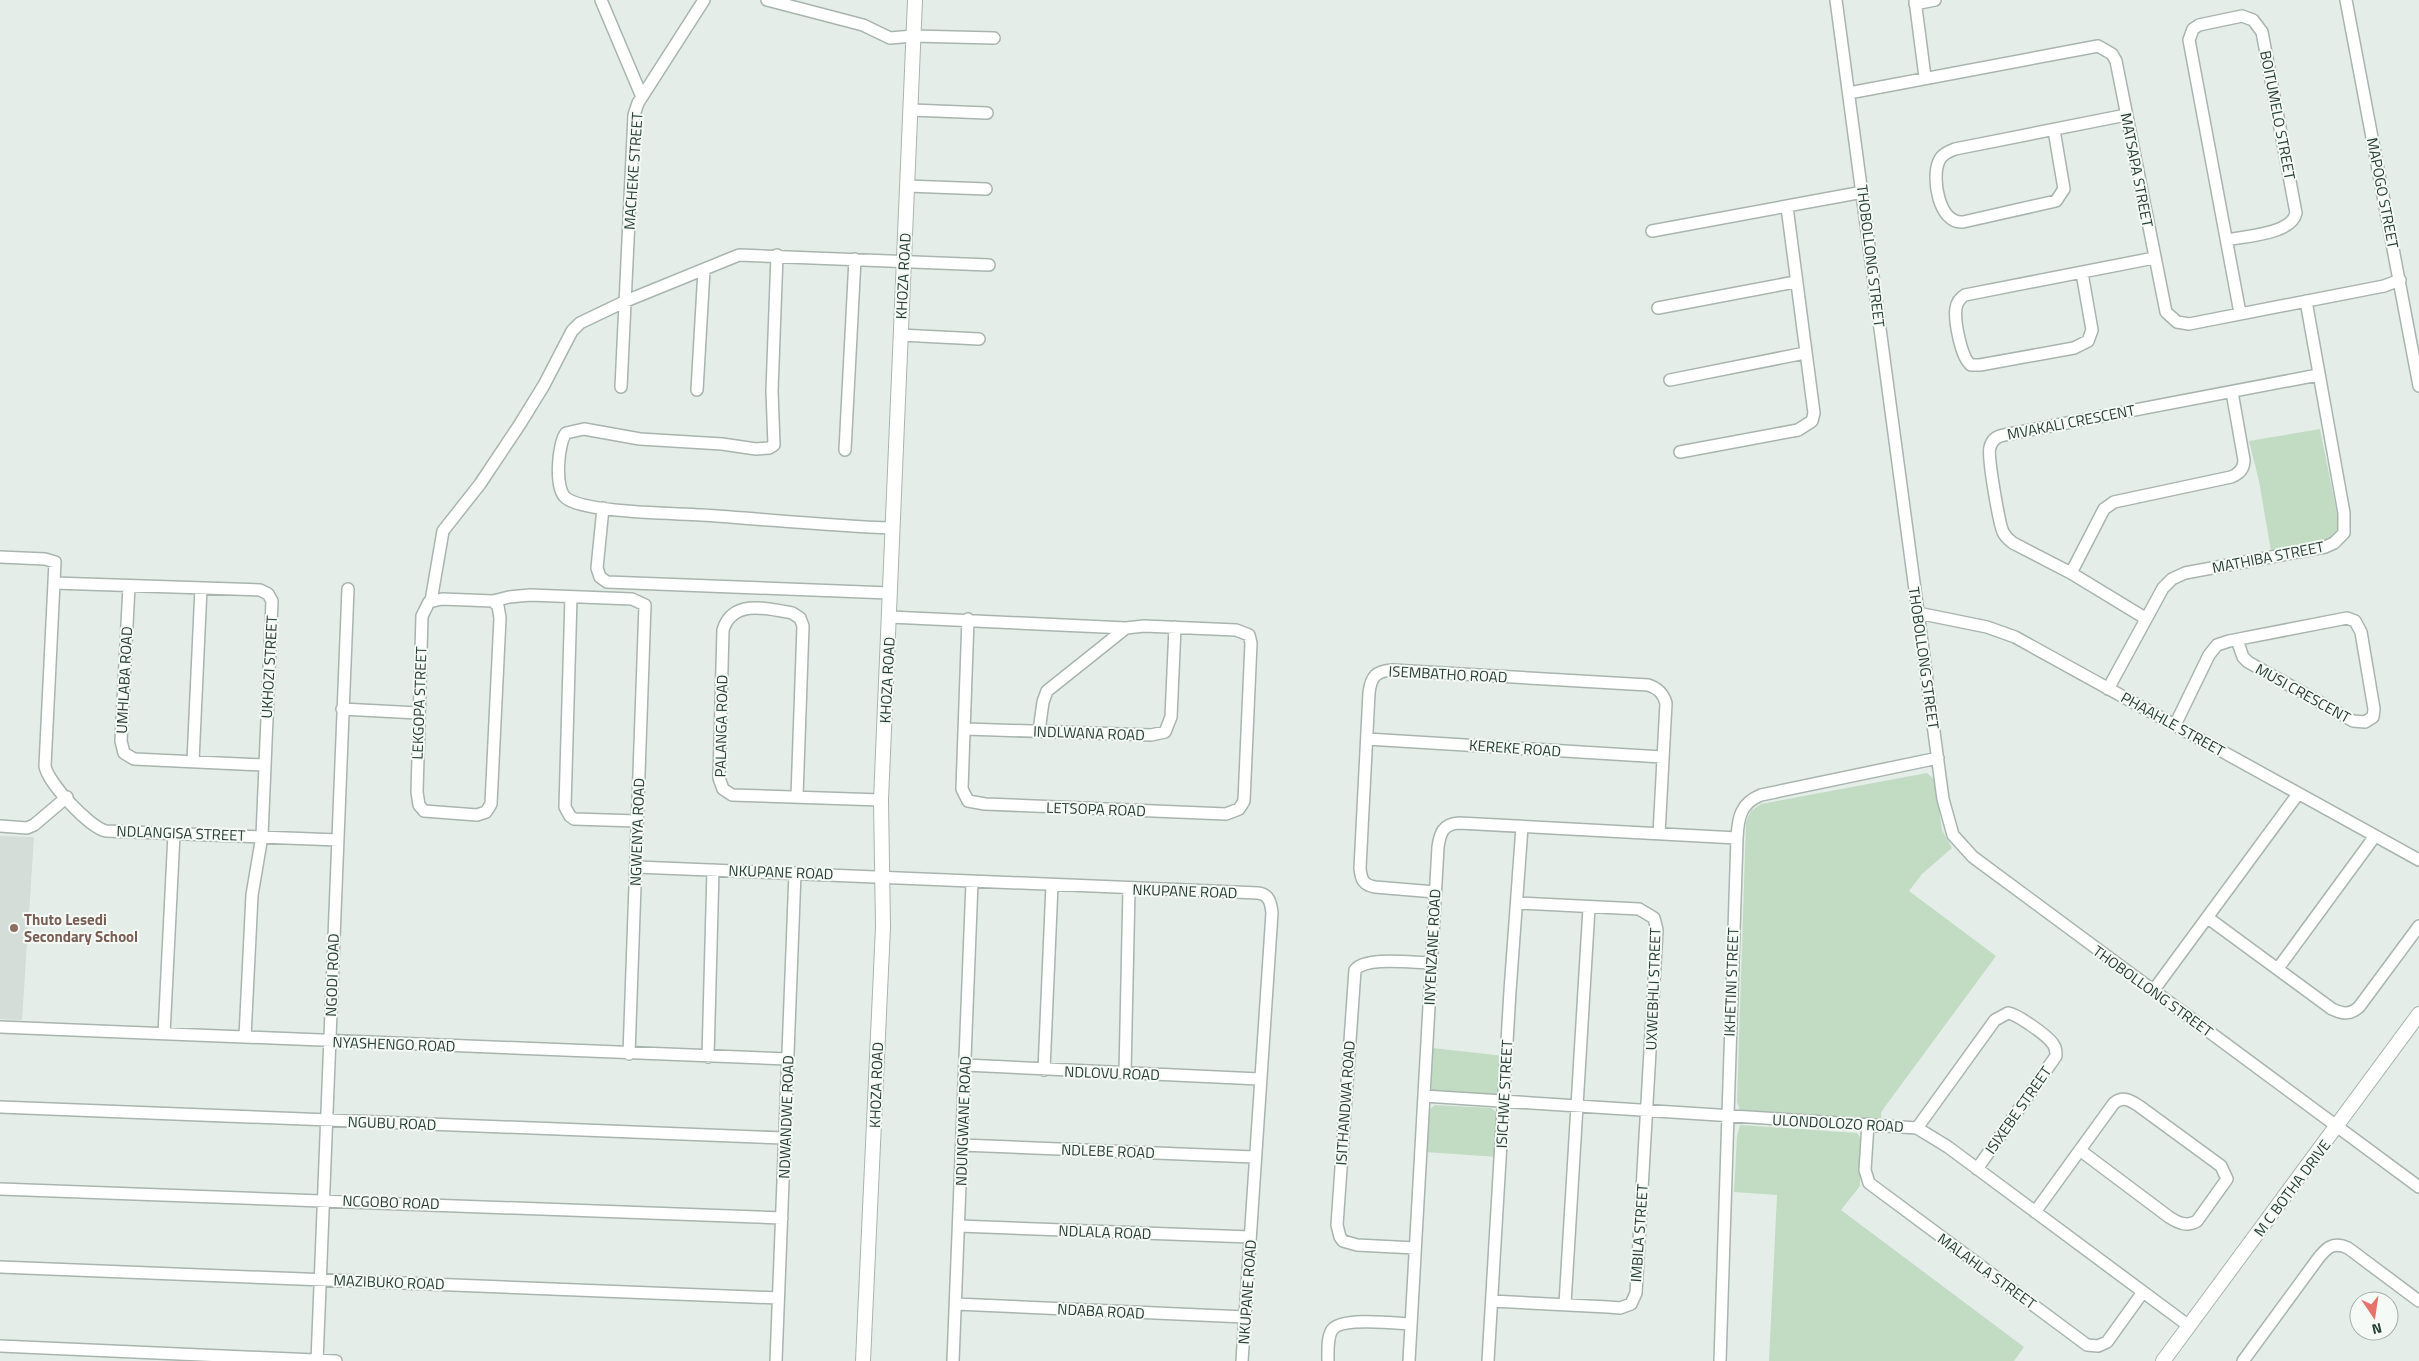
<svg xmlns="http://www.w3.org/2000/svg" width="2419" height="1361" font-family="'Titillium Web',sans-serif">
	<style>
		.built { fill: #d4ddd7 }
		.green { fill: #c1dcc3 }
		.lines { fill: none; stroke-linecap: round; stroke-linejoin: round }
		.minor-casing { stroke: #a8b5ae; stroke-width: 14 }
		.tertiary-casing { stroke: #a8b5ae; stroke-width: 16 }
		.minor { stroke: #fff; stroke-width: 11 }
		.tertiary { stroke: #fff; stroke-width: 14 }
		.education-dot { fill: #8d6e63; stroke: #f6faf7; stroke-width: 2 }
		.labels { text-anchor: middle; dominant-baseline: central; stroke-width: 4; stroke-linejoin: round; paint-order: stroke }
		.street-label { font-size: 15px; fill: #263e33; stroke: #f6faf7 }
		.education-label { font-size: 15px; font-weight: bold; fill: #785e54; stroke: #f6faf7; text-anchor: start }
	</style>
	<rect width="100%" height="100%" fill="#e5ede8"/>
	<path class="built" d="M 0,836 L 34,837 L 22,1020 L 0,1019 Z"/>
	<path class="green" d="M 2320,429 L 2339,524 L 2338,531 L 2329,540 L 2271,551 L 2259,481 L 2249,441 Z
		M 1927,773 L 1935,780 L 1942,830 L 1952,848 L 1922,874 L 1909,891 L 1996,956 L 1884,1108 L 1881,1113 L 1882,1123 L 1741,1113 L 1737,1102 L 1746,822 L 1751,811 L 1761,804 Z
		M 1433,1048 L 1504,1056 L 1500,1099 L 1431,1093 Z
		M 1435,1105 L 1491,1108 L 1500,1115 L 1498,1157 L 1425,1152 L 1429,1110 Z
		M 1740,1125 L 1857,1133 L 1861,1139 L 1860,1186 L 1841,1210 L 2024,1347 L 2014,1361 L 1769,1361 L 1777,1195 L 1734,1192 L 1737,1136 Z"/>
	<g class="lines">
		<defs>
			<path id="minor" d="M 601,0 L 642,97
				M 767,0 L 863,25 L 890,38 L 913,36 L 994,38
				M 1836,0 L 1943,799 L 1953,835 L 1973,857 L 2419,1187
				M 1915,0 L 1925,77
				M 2346,0 L 2419,386
				M 1915,4 L 1935,0
				M 1849,93 L 2098,46 L 2112,54 L 2116,61 L 2166,312 L 2177,322 L 2189,324 L 2384,286 L 2400,280
				M 911,110 L 987,113
				M 2054,130 L 2064,189 L 2056,201 L 1963,222 C 1939,224 1931,178 1939,161 C 1942,154 1948,152 1955,149 L 2126,115
				M 907,186 L 986,189
				M 1652,231 L 1863,192
				M 2227,240 C 2245,236 2292,234 2296,213 L 2262,32 L 2253,20 L 2242,16 L 2199,25 L 2193,29 L 2189,40 L 2240,313
				M 777,255 L 772,391 L 774,445 L 769,448 L 756,449 L 722,444 L 640,439 L 584,429 L 566,433 C 558,443 554,489 566,498 C 586,513 673,513 701,515 C 765,519 828,526 892,528
				M 2082,273 L 2092,330 L 2088,341 L 2074,348 L 1980,365 L 1971,365 C 1961,358 1954,320 1956,308 C 1957,302 1960,298 1965,295 L 2154,258
				M 1658,308 L 1795,282
				M 900,335 L 979,339
				M 1670,380 L 1805,353
				M 621,387 L 634,115 L 638,103 L 704,0
				M 697,390 L 704,270
				M 845,450 L 855,259
				M 1680,452 L 1798,430 L 1812,421 L 1814,413 L 1787,207
				M 603,508 L 597,568 L 600,577 L 607,582 L 889,593
				M 0,557 L 45,559 L 55,562 L 45,766 C 48,783 89,827 106,831 L 338,840
				M 2071,573 L 2104,509 L 2114,502 L 2231,477 C 2239,474 2244,469 2244,460 L 2232,392
				M 54,583 L 260,590 L 268,594 L 272,601 L 262,836 L 252,895 L 245,1037
				M 129,586 L 121,741 L 124,753 L 134,759 L 263,765
				M 571,597 L 565,807 L 570,816 L 574,819 L 637,821
				M 431,601 L 443,531 L 480,484 L 520,424 L 544,385 L 572,331 L 580,323 L 626,301 L 739,255 L 989,265
				M 493,601 L 498,606 L 500,618 L 491,804 L 486,812 L 477,815 L 424,811 L 419,805 L 417,792 L 422,616 L 429,602 L 442,599 L 493,601 L 509,597 L 530,595 L 632,599 L 645,605 L 629,1054
				M 1918,613 L 1987,627 L 2015,637 L 2419,860
				M 890,617 L 1126,628
				M 2145,618 L 2071,573 L 2013,543 C 2009,540 2005,536 2003,532 C 1999,523 1987,455 1990,447 C 1992,440 1997,436 2004,435 L 2318,375
				M 968,619 L 962,789 L 968,801 L 985,804 L 1226,814 L 1239,809 L 1244,801 L 1251,643 L 1249,635 L 1236,630 L 1144,626 L 1126,628 L 1047,691 L 1043,702 L 1039,731
				M 2108,689 L 2163,588 L 2172,579 L 2185,573 L 2325,547 L 2334,543 L 2344,533 L 2344,513 L 2306,301
				M 342,709 L 418,713
				M 2175,725 L 2209,655 L 2217,645 L 2229,641 L 2347,618 L 2355,621 L 2361,632 L 2374,709 L 2373,717 L 2365,722 L 2353,721 L 2248,662 L 2243,657 L 2237,640
				M 966,729 L 1151,735 L 1165,732 L 1171,717 L 1175,627
				M 1367,739 L 1662,757
				M 193,761 L 201,588
				M 797,796 L 803,626 L 800,618 L 792,613 C 767,608 732,599 723,630 L 719,778 L 723,789 L 732,795 L 881,800
				M 0,826 L 27,828 L 34,825 L 67,797
				M 637,867 L 1258,893 C 1269,894 1271,903 1272,913 L 1242,1361
				M 1435,892 L 1375,887 C 1363,885 1361,879 1360,868 L 1369,693 C 1371,676 1376,671 1393,670 L 1648,685 C 1658,688 1663,693 1666,703 L 1659,834
				M 2208,918 L 2332,1009 C 2343,1014 2350,1015 2359,1007 L 2419,926
				M 2279,967 L 2375,836
				M 2153,991 L 2298,794
				M 0,1027 L 788,1059
				M 164,1034 L 174,834
				M 708,1057 L 713,870
				M 965,1065 L 1259,1079
				M 1044,1070 L 1052,885
				M 1125,1073 L 1129,889
				M 1424,1096 L 1917,1128 L 1948,1147 L 2189,1326
				M 0,1107 L 784,1138
				M 1868,1124 L 1865,1170 L 1869,1183 L 2087,1345 L 2098,1346 L 2107,1342 L 2143,1292
				M 1917,1128 L 1995,1020 L 2008,1013 C 2017,1014 2048,1036 2053,1044 C 2056,1048 2056,1051 2056,1056 L 1977,1169
				M 962,1145 L 1254,1157
				M 0,1189 L 782,1218
				M 2035,1212 L 2114,1103 C 2123,1096 2130,1100 2139,1106 L 2221,1166 L 2227,1179 L 2197,1221 C 2187,1227 2178,1223 2169,1217 L 2081,1151
				M 959,1226 L 1250,1237
				M 1415,1248 L 1357,1245 L 1343,1241 L 1340,1237 L 1337,1225 L 1355,970 C 1366,956 1413,963 1432,963
				M 0,1267 L 778,1298
				M 1492,1301 L 1608,1307 L 1620,1308 L 1631,1304 L 1636,1293 L 1657,930 L 1654,918 L 1639,909 L 1517,903
				M 956,1304 L 1245,1317
				M 1565,1304 L 1589,908
				M 0,1346 L 336,1361
				M 317,1361 L 348,589
				M 776,1361 L 795,873
				M 953,1361 L 972,882
				M 1328,1361 C 1328,1351 1327,1338 1332,1330 C 1341,1317 1394,1323 1410,1324
				M 1409,1361 L 1438,847 C 1440,833 1443,824 1459,823 L 1737,838
				M 1488,1361 L 1510,991 L 1522,827
				M 1720,1361 L 1737,838 C 1738,817 1741,803 1761,795 L 1938,758
				M 2243,1361 L 2317,1260 C 2326,1248 2333,1241 2348,1248 L 2419,1301"/>
			<path id="tertiary" d="M 863,1361 L 883,927 L 881,800 L 915,0
				M 2163,1361 L 2419,1014"/>
		</defs>
		<use href="#minor" class="minor-casing"/>
		<use href="#tertiary" class="tertiary-casing"/>
		<use href="#minor" class="minor"/>
		<use href="#tertiary" class="tertiary"/>
	</g>
	<circle class="education-dot" cx="14" cy="928" r="5"/>
	<g class="labels">
		<g class="street-label">
			<text transform="translate(2278 115) rotate(79)">BOITUMELO STREET</text>
			<text transform="translate(2137 170) rotate(79)">MATSAPA STREET</text>
			<text transform="translate(633 171) rotate(-86)">MACHEKE STREET</text>
			<text transform="translate(2383 193) rotate(79)">MAPOGO STREET</text>
			<text transform="translate(1871 256) rotate(83)">THOBOLLONG STREET</text>
			<text transform="translate(903 276) rotate(-87)">KHOZA ROAD</text>
			<text transform="translate(2071 422) rotate(-11)">MVAKALI CRESCENT</text>
			<text transform="translate(2268 557) rotate(-11)">MATHIBA STREET</text>
			<text transform="translate(1924 658) rotate(82)">THOBOLLONG STREET</text>
			<text transform="translate(269 667) rotate(-87)">UKHOZI STREET</text>
			<text transform="translate(1448 674) rotate(3)">ISEMBATHO ROAD</text>
			<text transform="translate(124 680) rotate(-87)">UMHLABA ROAD</text>
			<text transform="translate(887 680) rotate(-87)">KHOZA ROAD</text>
			<text transform="translate(2303 693) rotate(29)">MUSI CRESCENT</text>
			<text transform="translate(419 703) rotate(-88)">LEKGOPA STREET</text>
			<text transform="translate(2173 724) rotate(29)">PHAAHLE STREET</text>
			<text transform="translate(721 726) rotate(-89)">PALANGA ROAD</text>
			<text transform="translate(1089 733) rotate(2)">INDLWANA ROAD</text>
			<text transform="translate(1515 748) rotate(4)">KEREKE ROAD</text>
			<text transform="translate(1096 809) rotate(2)">LETSOPA ROAD</text>
			<text transform="translate(637 832) rotate(-88)">NGWENYA ROAD</text>
			<text transform="translate(181 833) rotate(2)">NDLANGISA STREET</text>
			<text transform="translate(781 872) rotate(2)">NKUPANE ROAD</text>
			<text transform="translate(1185 891) rotate(2)">NKUPANE ROAD</text>
			<text transform="translate(1432 947) rotate(-87)">INYENZANE ROAD</text>
			<text transform="translate(332 975) rotate(-88)">NGODI ROAD</text>
			<text transform="translate(1731 982) rotate(-88)">IKHETINI STREET</text>
			<text transform="translate(1653 989) rotate(-88)">UXWEBHLI STREET</text>
			<text transform="translate(2153 991) rotate(36)">THOBOLLONG STREET</text>
			<text transform="translate(394 1044) rotate(2)">NYASHENGO ROAD</text>
			<text transform="translate(1112 1073) rotate(2)">NDLOVU ROAD</text>
			<text transform="translate(876 1085) rotate(-88)">KHOZA ROAD</text>
			<text transform="translate(1504 1094) rotate(-87)">ISICHWE STREET</text>
			<text transform="translate(1345 1103) rotate(-86)">ISITHANDWA ROAD</text>
			<text transform="translate(2018 1110) rotate(-55)">ISIXEBE STREET</text>
			<text transform="translate(786 1117) rotate(-88)">NDWANDWE ROAD</text>
			<text transform="translate(963 1121) rotate(-88)">NDUNGWANE ROAD</text>
			<text transform="translate(392 1123) rotate(2)">NGUBU ROAD</text>
			<text transform="translate(1838 1123) rotate(3)">ULONDOLOZO ROAD</text>
			<text transform="translate(1108 1151) rotate(2)">NDLEBE ROAD</text>
			<text transform="translate(2292 1188) rotate(-53)">M C BOTHA DRIVE</text>
			<text transform="translate(391 1202) rotate(2)">NCGOBO ROAD</text>
			<text transform="translate(1105 1232) rotate(2)">NDLALA ROAD</text>
			<text transform="translate(1639 1233) rotate(-86)">IMBILA STREET</text>
			<text transform="translate(1987 1271) rotate(36)">MALAHLA STREET</text>
			<text transform="translate(389 1282) rotate(2)">MAZIBUKO ROAD</text>
			<text transform="translate(1247 1292) rotate(-86)">NKUPANE ROAD</text>
			<text transform="translate(1101 1311) rotate(3)">NDABA ROAD</text>
		</g>
		<g class="education-label">
			<text x="24" y="919">Thuto Lesedi<tspan x="24" dy="17">Secondary School</tspan></text>
		</g>
	</g>
	<g transform="translate(2374 1316) rotate(167)"><circle r="24" fill="#f6faf7" stroke="#a3afa9"/>
	<path d="M0-4L9 19L0 12L-9 19Z" fill="#e5726b"/>
	<text y="-8" font-size="14" font-weight="bold" text-anchor="middle" fill="#263e33">N</text>
	</g>
</svg>
